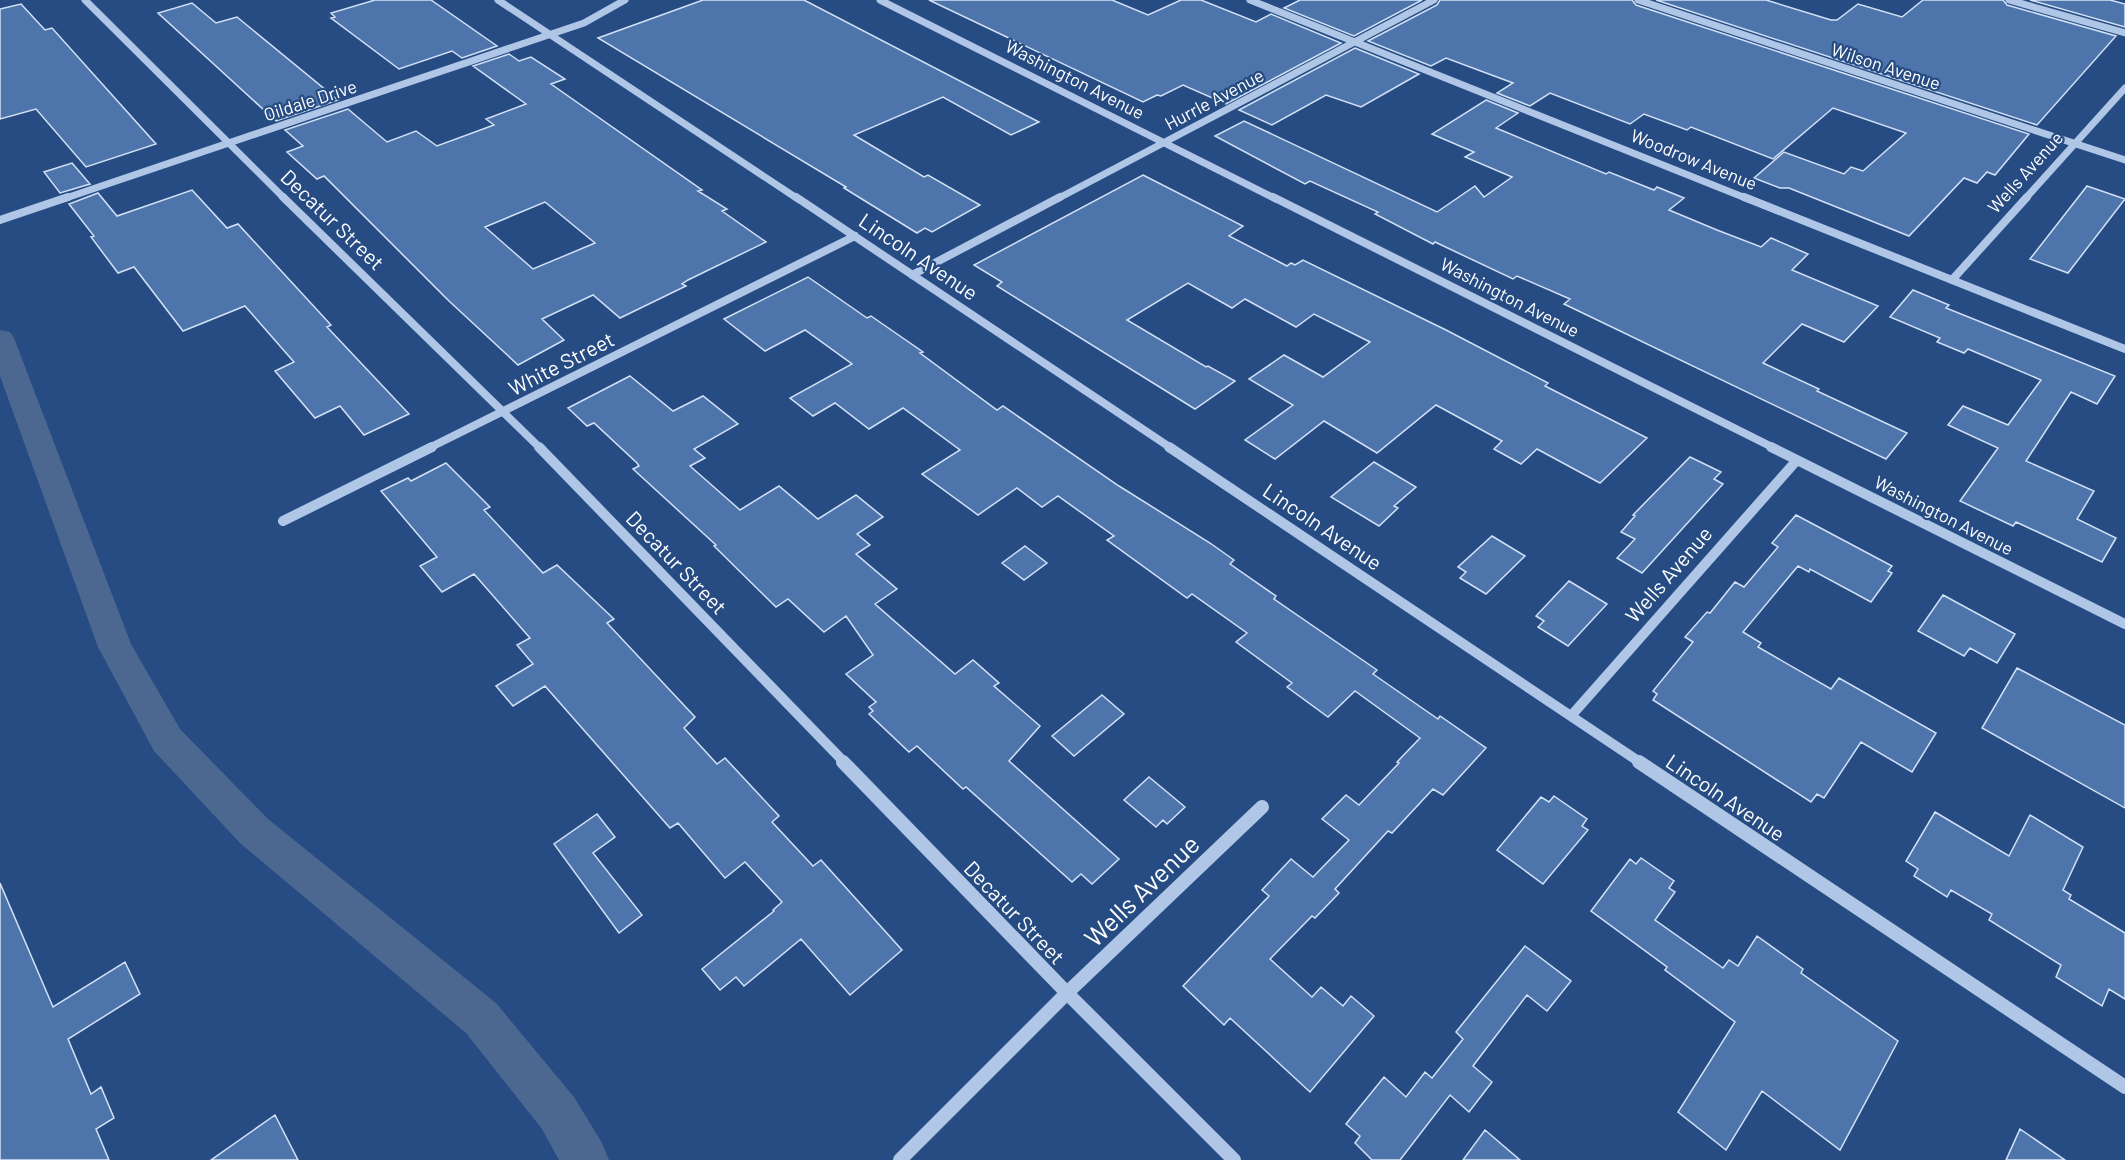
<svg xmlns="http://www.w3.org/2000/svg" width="2125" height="1160" font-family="Barlow,sans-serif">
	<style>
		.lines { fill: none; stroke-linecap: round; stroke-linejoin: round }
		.canal { fill: #4c6790; fill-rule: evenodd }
		.building { fill: #4e75ab; stroke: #d2e1f6; stroke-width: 1.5; fill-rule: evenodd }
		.minor-far3 { stroke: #afc6e7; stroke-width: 7 }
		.minor-far2 { stroke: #afc6e7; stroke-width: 8 }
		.minor-far1 { stroke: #afc6e7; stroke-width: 10 }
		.minor { stroke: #afc6e7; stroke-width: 14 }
		.labels { text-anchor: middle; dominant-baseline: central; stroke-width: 4.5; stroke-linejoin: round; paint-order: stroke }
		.far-street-label { font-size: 18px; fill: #fff; stroke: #264c83 }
		.street-label { font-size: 21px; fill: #fff; stroke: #264c83 }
		.near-street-label { font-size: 26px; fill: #fff; stroke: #264c83 }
	</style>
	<rect width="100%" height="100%" fill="#264c83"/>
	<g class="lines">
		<path class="canal" d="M 0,330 L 10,332 L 14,338 L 131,644 L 180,729 L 268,819 L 496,1003 L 574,1097 L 602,1143 L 609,1160 L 559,1160 L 542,1129 L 466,1033 L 240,843 L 154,751 L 98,647 L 0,376 Z"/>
	</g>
	<path class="building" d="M 375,0 L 431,0 L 497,46 L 462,58 L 452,51 L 399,69 L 331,18 L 335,17 L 331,13 Z
		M 703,0 L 804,0 L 1039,122 L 1011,135 L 943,97 L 854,135 L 924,177 L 928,175 L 980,205 L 932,232 L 925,228 L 917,233 L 844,188 L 846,187 L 598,38 Z
		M 929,0 L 1112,0 L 1148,15 L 1181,0 L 1201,0 L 1256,22 L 1271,14 L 1341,43 L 1226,104 L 1183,85 L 1161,96 L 1157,95 L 1143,102 Z
		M 1300,0 L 1422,0 L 1354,36 L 1284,8 Z
		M 1440,0 L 1632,0 L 1636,5 L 2029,134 L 1995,175 L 1987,172 L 1977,183 L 1964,178 L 1909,236 L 1789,188 L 1780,188 L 1754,178 L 1784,152 L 1844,174 L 1851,167 L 1863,171 L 1906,133 L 1833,108 L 1773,159 L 1691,127 L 1687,130 L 1644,114 L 1630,124 L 1550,93 L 1530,106 L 1497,93 L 1513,83 L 1446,58 L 1431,66 L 1368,41 L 1437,5 Z
		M 1656,0 L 1766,0 L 1831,20 L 1837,20 L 1858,4 L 1902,17 L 1923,0 L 2003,0 L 2007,5 L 2116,36 L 2037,125 Z
		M 2030,0 L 2110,0 L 2125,4 L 2125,27 Z
		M 192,3 L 216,23 L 237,17 L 338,100 L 276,121 L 158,13 Z
		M 21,4 L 45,30 L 52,28 L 156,144 L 86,167 L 36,109 L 0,119 L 0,9 Z
		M 1355,48 L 1419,74 L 1361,107 L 1326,95 L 1272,125 L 1239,110 Z
		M 509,54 L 519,61 L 531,57 L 565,79 L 551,84 L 702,190 L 698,191 L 727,209 L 722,211 L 766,242 L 688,280 L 682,284 L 686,286 L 620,318 L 593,295 L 542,319 L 564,340 L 518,365 L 449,301 L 324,176 L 317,179 L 287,152 L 303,146 L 285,130 L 348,109 L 387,142 L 416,131 L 437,146 L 494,125 L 486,119 L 526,104 L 473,66 ZM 545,202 L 595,243 L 533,269 L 485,227 Z
		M 1486,100 L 1518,113 L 1496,128 L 1606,174 L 1609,172 L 1654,190 L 1657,187 L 1684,198 L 1669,210 L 1717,230 L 1761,247 L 1771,238 L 1808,254 L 1792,270 L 1878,306 L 1844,342 L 1802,324 L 1763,363 L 1819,389 L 1817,391 L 1907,433 L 1886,459 L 1564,304 L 1570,299 L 1517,276 L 1513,279 L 1435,242 L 1433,244 L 1375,214 L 1378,212 L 1310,181 L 1305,184 L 1215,136 L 1244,121 L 1437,212 L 1475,186 L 1484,197 L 1512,177 L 1465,157 L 1474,152 L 1432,134 Z
		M 72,163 L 90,184 L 60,193 L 44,172 Z
		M 1143,175 L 1243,226 L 1229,236 L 1287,266 L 1291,263 L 1295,265 L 1303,260 L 1446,330 L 1548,383 L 1545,386 L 1647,438 L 1600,483 L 1537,449 L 1521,464 L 1494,449 L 1502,441 L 1436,405 L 1377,453 L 1324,421 L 1275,459 L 1245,440 L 1293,405 L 1249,379 L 1284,355 L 1323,377 L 1370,342 L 1314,314 L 1296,327 L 1245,299 L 1232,308 L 1188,283 L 1127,320 L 1206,367 L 1208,366 L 1235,381 L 1195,409 L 997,286 L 1002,282 L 974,265 Z
		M 2087,186 L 2125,199 L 2068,273 L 2030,259 Z
		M 192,190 L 227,228 L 238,224 L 331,325 L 327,327 L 409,414 L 364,435 L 340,406 L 315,418 L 275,371 L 294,362 L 245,306 L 183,331 L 134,267 L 118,273 L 91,237 L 94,236 L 69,204 L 98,193 L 117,216 Z
		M 808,277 L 867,318 L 871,316 L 923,352 L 920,353 L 997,410 L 1003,406 L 1119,486 L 1210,543 L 1234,560 L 1230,564 L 1276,596 L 1274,599 L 1377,670 L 1373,674 L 1438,719 L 1440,716 L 1486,748 L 1443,795 L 1433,789 L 1392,833 L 1388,831 L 1335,889 L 1339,893 L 1315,918 L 1312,916 L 1270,959 L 1312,997 L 1321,987 L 1343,1006 L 1351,996 L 1374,1016 L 1310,1092 L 1230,1018 L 1224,1025 L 1183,986 L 1269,896 L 1262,890 L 1291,859 L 1313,877 L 1349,840 L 1322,819 L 1346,795 L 1359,805 L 1399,763 L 1397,762 L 1420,738 L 1355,691 L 1328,717 L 1287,687 L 1292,683 L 1236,642 L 1247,633 L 1192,594 L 1187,598 L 1107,540 L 1114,536 L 1058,496 L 1042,507 L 1017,488 L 978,515 L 922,474 L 960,450 L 903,408 L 869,429 L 835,403 L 813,416 L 790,398 L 852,364 L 805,330 L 765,351 L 724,319 Z
		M 1913,290 L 1949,305 L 1946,308 L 2115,376 L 2097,404 L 2071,392 L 2026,461 L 2094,491 L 2077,519 L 2116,538 L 2102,562 L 2016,522 L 2013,526 L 1960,501 L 1998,448 L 1948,425 L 1963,406 L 2008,425 L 2041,380 L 1968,349 L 1964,353 L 1937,342 L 1940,338 L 1890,317 Z
		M 630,376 L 673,411 L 703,396 L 738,424 L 694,449 L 705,458 L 690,466 L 740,510 L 779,486 L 818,519 L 856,495 L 883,517 L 857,534 L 870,545 L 856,554 L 897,589 L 875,604 L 955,674 L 973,660 L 999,683 L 994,686 L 1040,726 L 1009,761 L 1119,859 L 1092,884 L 1081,874 L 1072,882 L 966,787 L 963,789 L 917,746 L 909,752 L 869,714 L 873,711 L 869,707 L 876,702 L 846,674 L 873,655 L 846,616 L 824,632 L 788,599 L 776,607 L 714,546 L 716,545 L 633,469 L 639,466 L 637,463 L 594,423 L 587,426 L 568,408 Z
		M 1690,457 L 1721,472 L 1714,479 L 1723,484 L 1642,573 L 1617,558 L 1635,539 L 1621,532 L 1635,516 L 1633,515 Z
		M 1374,462 L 1416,487 L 1394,506 L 1398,508 L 1379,526 L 1331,497 Z
		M 446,463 L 490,507 L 484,510 L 543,573 L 557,565 L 614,619 L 607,623 L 695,717 L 684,728 L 717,764 L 725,758 L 779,816 L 772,822 L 813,866 L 821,860 L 902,950 L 850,995 L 801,939 L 744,986 L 736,977 L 720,990 L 702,969 L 774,911 L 773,910 L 782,902 L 745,862 L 725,878 L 678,823 L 670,828 L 545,686 L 513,706 L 496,686 L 533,664 L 517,645 L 530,638 L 474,574 L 442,592 L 420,566 L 437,557 L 381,491 L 408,478 L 411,481 Z
		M 1796,515 L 1892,566 L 1888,571 L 1892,573 L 1871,602 L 1810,569 L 1809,572 L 1798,566 L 1743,632 L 1761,643 L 1758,647 L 1831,689 L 1839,678 L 1936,733 L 1912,772 L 1861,742 L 1824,798 L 1817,794 L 1811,802 L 1653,700 L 1657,694 L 1653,691 L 1693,642 L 1685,637 L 1707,612 L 1710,613 L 1735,582 L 1744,587 L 1778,547 L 1772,543 Z
		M 1492,536 L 1525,556 L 1486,594 L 1460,578 L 1466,572 L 1458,567 Z
		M 1025,546 L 1047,563 L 1024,580 L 1002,563 Z
		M 1569,581 L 1607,604 L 1568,646 L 1538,627 L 1544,621 L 1536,616 Z
		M 1943,595 L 2015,634 L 1997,663 L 1970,648 L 1964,656 L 1918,631 Z
		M 2017,668 L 2125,725 L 2125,808 L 1982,728 Z
		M 1102,695 L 1124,714 L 1074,756 L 1052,736 Z
		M 1149,777 L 1185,807 L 1167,824 L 1163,820 L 1156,827 L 1124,800 Z
		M 1554,796 L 1587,819 L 1582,826 L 1588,830 L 1543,884 L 1497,850 L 1541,797 L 1549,802 Z
		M 1935,812 L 2009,856 L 2030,815 L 2083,847 L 2063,890 L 2071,895 L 2069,899 L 2125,933 L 2125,999 L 2109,989 L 2102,1006 L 2056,977 L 2061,965 L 1989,920 L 1992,914 L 1951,890 L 1947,897 L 1914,876 L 1918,869 L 1906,861 Z
		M 597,814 L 615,837 L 593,853 L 642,915 L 619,933 L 554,844 Z
		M 1641,858 L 1674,881 L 1669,888 L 1675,892 L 1655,920 L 1723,968 L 1729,960 L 1738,966 L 1757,936 L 1803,969 L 1801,973 L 1898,1041 L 1840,1150 L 1762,1091 L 1726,1150 L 1678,1112 L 1735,1022 L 1665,970 L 1667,967 L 1591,911 L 1630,859 L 1636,864 Z
		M 0,883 L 53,1007 L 125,962 L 140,994 L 68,1039 L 91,1094 L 101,1087 L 114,1118 L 96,1129 L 109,1160 L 0,1160 Z
		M 1525,946 L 1571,981 L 1547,1011 L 1527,995 L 1473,1066 L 1492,1082 L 1469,1112 L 1450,1095 L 1400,1160 L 1372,1160 L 1355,1143 L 1360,1136 L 1346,1124 L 1384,1077 L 1406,1097 L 1425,1072 L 1432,1078 L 1463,1039 L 1456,1032 Z
		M 275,1115 L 298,1160 L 211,1160 Z
		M 2020,1129 L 2065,1160 L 2006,1160 Z
		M 1485,1130 L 1520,1160 L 1463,1160 Z"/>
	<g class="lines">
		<path class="minor-far3" d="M 85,0 L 285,199
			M 498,0 L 798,199
			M 880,0 L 1276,199
			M 1250,0 L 1748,199
			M 1638,0 L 2125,160
			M 2009,0 L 2125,33
			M 63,199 L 584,23 L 625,0
			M 1057,199 L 1434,0
			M 2025,199 L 2125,88"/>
		<path class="minor-far2" d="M 283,197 L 540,448
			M 796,197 L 1171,448
			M 1273,197 L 1774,448
			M 1744,197 L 2125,349
			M 0,220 L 68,197
			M 912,275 L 1060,197
			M 1952,280 L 2027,197
			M 429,448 L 855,236"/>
		<path class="minor-far1" d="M 539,447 L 845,763
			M 1169,447 L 1641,763
			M 1771,447 L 2125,624
			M 283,521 L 432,447
			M 1571,716 L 1797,460"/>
		<path class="minor" d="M 843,762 L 1067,993 L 1234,1160
			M 1639,762 L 2125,1087
			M 900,1160 L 1067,993 L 1262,807"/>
	</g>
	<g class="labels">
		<g class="far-street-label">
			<text transform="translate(1886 66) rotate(18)">Wilson Avenue</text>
			<text transform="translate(1075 79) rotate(27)">Washington Avenue</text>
			<text transform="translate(1214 99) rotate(-28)">Hurrle Avenue</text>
			<text transform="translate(310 100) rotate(-18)">Oildale Drive</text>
			<text transform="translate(1694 159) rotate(22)">Woodrow Avenue</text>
			<text transform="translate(2025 172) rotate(-48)">Wells Avenue</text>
			<text transform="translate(1510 297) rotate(27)">Washington Avenue</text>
			<text transform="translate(1944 515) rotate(27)">Washington Avenue</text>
		</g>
		<g class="street-label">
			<text transform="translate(333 219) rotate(44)">Decatur Street</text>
			<text transform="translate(919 256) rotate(34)">Lincoln Avenue</text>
			<text transform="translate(561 363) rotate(-27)">White Street</text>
			<text transform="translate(1323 526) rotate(34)">Lincoln Avenue</text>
			<text transform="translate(677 562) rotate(46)">Decatur Street</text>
			<text transform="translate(1668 574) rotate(-49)">Wells Avenue</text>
			<text transform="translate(1726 797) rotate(34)">Lincoln Avenue</text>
			<text transform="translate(1015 912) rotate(46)">Decatur Street</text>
		</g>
		<g class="near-street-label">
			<text transform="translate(1141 890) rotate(-44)">Wells Avenue</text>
		</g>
	</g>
</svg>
